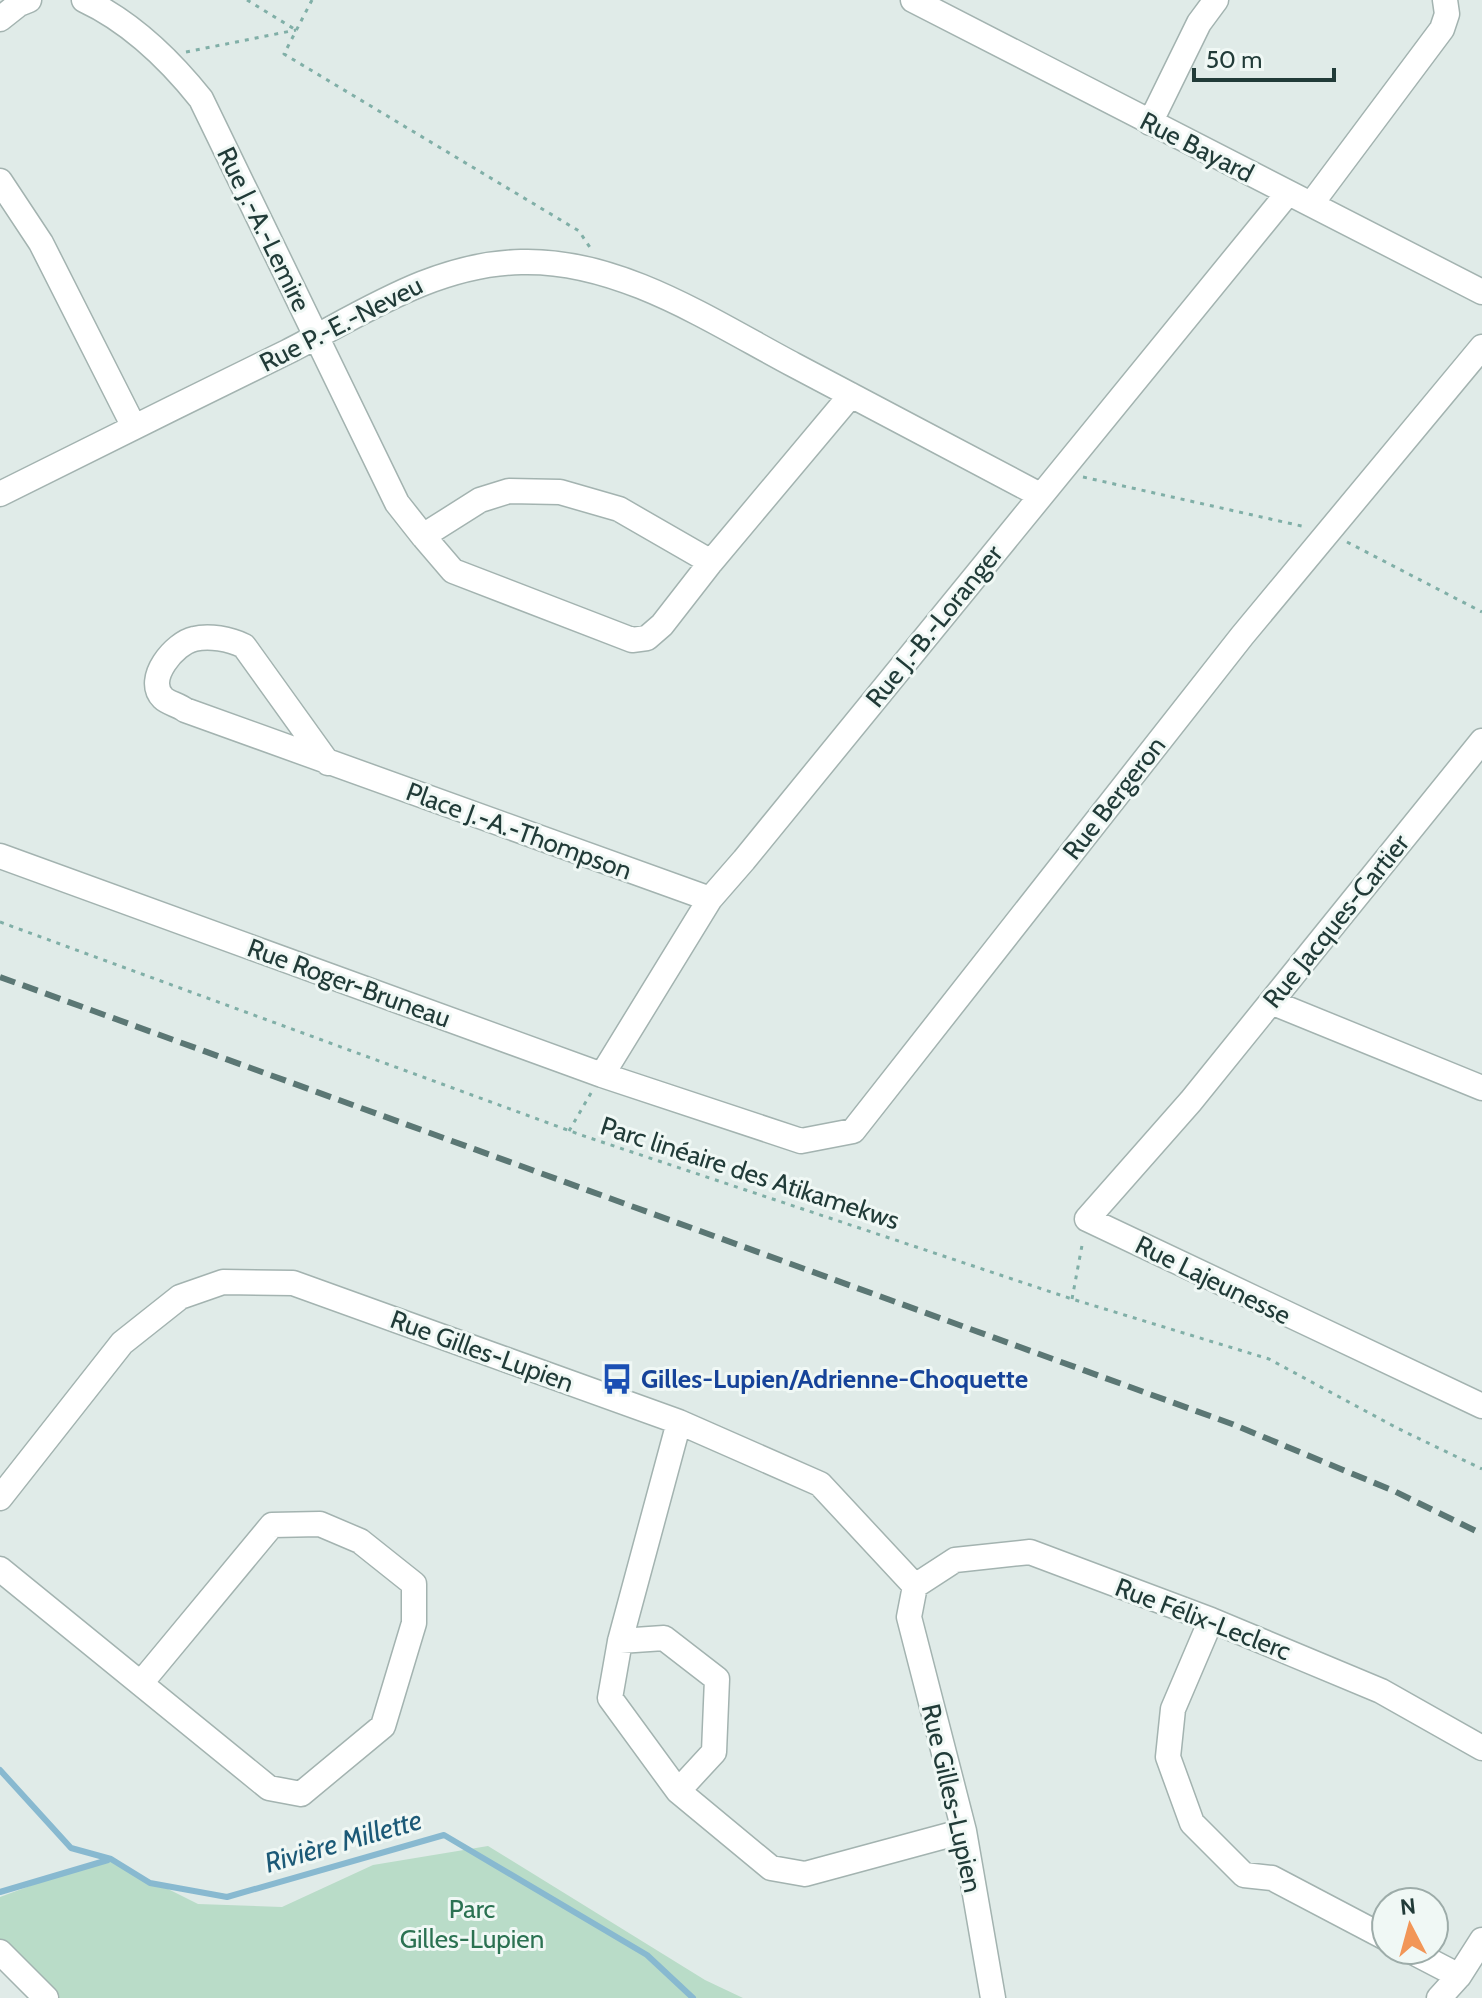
<svg xmlns="http://www.w3.org/2000/svg" width="1482" height="1998" font-family="Cabin,sans-serif">
	<style>
		.green { fill: #b9dcc8 }
		.lines { fill: none; stroke-linecap: round; stroke-linejoin: round }
		.stream { stroke: #88b9d0; stroke-width: 6 }
		.minor-casing { stroke: #a3b3b0; stroke-width: 27 }
		.path { stroke: #80afa7; stroke-width: 3; stroke-dasharray: 4 6; stroke-linecap: butt }
		.minor { stroke: #fff; stroke-width: 24 }
		.rail { stroke: #5b7774; stroke-width: 6; stroke-dasharray: 16 8; stroke-linecap: butt }
		.labels { text-anchor: middle; dominant-baseline: central; stroke-width: 6; stroke-linejoin: round; paint-order: stroke }
		.street-label { font-size: 26px; fill: #213b38; stroke: #f0f8f5 }
		.transit-label { font-size: 26px; font-weight: bold; fill: #164399; stroke: #f0f8f5; text-anchor: start }
		.park-label { font-size: 26px; fill: #2b7252; stroke: #f0f8f5 }
		.water-label { font-size: 28px; font-style: italic; fill: #1b5977; stroke: #f0f8f5 }
	</style>
	<rect width="100%" height="100%" fill="#e0ebe8"/>
	<path class="green" d="M 488,1846 L 705,1980 L 743,1998 L 48,1998 L 0,1950 L 0,1897 L 106,1858 L 198,1904 L 282,1907 L 373,1865 Z"/>
	<g class="lines">
		<path class="stream" d="M 0,1770 L 71,1848 L 111,1859 L 150,1883 L 227,1897 L 444,1835 L 647,1955 L 693,1998
			M 0,1892 L 108,1860"/>
		<defs>
			<path id="minor" d="M 84,0 C 131,22 169,59 201,99 L 397,503 L 423,536 L 453,571 L 632,640 L 647,638 L 662,625 L 711,562 L 851,395
				M 913,0 L 1482,292
				M 0,19 L 19,4 L 29,0
				M 1150,123 L 1199,23 L 1216,0
				M 0,181 L 41,243 L 134,427
				M 1312,203 L 1442,29 L 1447,14 L 1445,0
				M 0,494 C 96,446 191,399 287,352 C 362,314 433,264 521,262 C 619,259 711,321 794,365 C 876,408 958,452 1040,495
				M 423,536 L 480,500 L 509,491 L 560,492 L 619,509 L 711,562
				M 1482,741 L 1191,1101 L 1087,1219 L 1482,1406
				M 328,763 L 244,646 C 230,639 209,635 194,639 C 175,643 144,679 163,698 C 168,703 179,705 185,710 L 710,899
				M 0,856 L 602,1075 L 801,1141 L 853,1131 L 1242,636 L 1482,347
				M 1271,1002 L 1482,1088
				M 602,1075 L 710,899 L 744,860 L 1288,193
				M 679,1422 L 620,1641 L 610,1698 L 678,1791 L 771,1868 L 805,1874 L 964,1831
				M 0,1498 L 122,1343 L 180,1297 L 223,1282 L 293,1283 L 679,1422 L 820,1484 L 915,1586
				M 0,1569 L 269,1788 L 301,1794 L 383,1726 L 414,1623 L 414,1584 L 360,1541 L 320,1524 L 272,1525 L 141,1683
				M 915,1586 L 955,1560 L 1030,1552 L 1211,1620 L 1381,1691 L 1482,1748
				M 915,1586 L 909,1617 L 964,1831 L 993,1998
				M 1211,1620 L 1173,1709 L 1168,1757 L 1192,1823 L 1244,1875 L 1272,1878 L 1386,1938
				M 620,1641 L 664,1638 L 717,1679 L 714,1752 L 678,1791
				M 1409,1950 L 1459,1976
				M 0,1952 L 46,1998
				M 1439,1998 L 1459,1976 L 1482,1940"/>
		</defs>
		<use href="#minor" class="minor-casing"/>
		<path class="path" d="M 247,0 L 296,30
			M 312,0 L 284,54 L 579,231 L 591,249
			M 186,52 L 296,30
			M 1083,477 L 1306,527
			M 1347,542 L 1482,612
			M 0,922 L 581,1135 L 1072,1299 L 1269,1359 L 1397,1428 L 1482,1469
			M 569,1131 L 591,1093
			M 1072,1299 L 1083,1240"/>
		<use href="#minor" class="minor"/>
		<path class="rail" d="M 0,977 L 1232,1424 L 1394,1491 L 1482,1534"/>
	</g>
	<defs>
		<symbol id="bus-bare" viewBox="-9 -9 18 18"><path d="M-5-6H5V4H4V6H2V4H-2V6H-4V4H-5ZM-3.5-4V0h7V-4ZM-3.5 1.2v1.5H-2V1.2ZM2 1.2v1.5H3.5V1.2Z" fill="#1a4fb4" stroke="#f0f8f5" stroke-width="2.5" paint-order="stroke"/></symbol>
	</defs>
	<g fill-rule="evenodd">
		<use href="#bus-bare" x="595" y="1357" width="44" height="44"/>
	</g>
	<g class="labels">
		<g class="street-label">
			<text transform="translate(1197 147) rotate(27)">Rue Bayard</text>
			<text transform="translate(264 229) rotate(64)">Rue J.-A.-Lemire</text>
			<text transform="translate(341 324) rotate(-27)">Rue P.-E.-Neveu</text>
			<text transform="translate(934 626) rotate(-51)">Rue J.-B.-Loranger</text>
			<text transform="translate(1114 798) rotate(-52)">Rue Bergeron</text>
			<text transform="translate(519 831) rotate(20)">Place J.-A.-Thompson</text>
			<text transform="translate(1336 921) rotate(-51)">Rue Jacques-Cartier</text>
			<text transform="translate(349 983) rotate(20)">Rue Roger-Bruneau</text>
			<text transform="translate(750 1173) rotate(18)">Parc linéaire des Atikamekws</text>
			<text transform="translate(1213 1280) rotate(26)">Rue Lajeunesse</text>
			<text transform="translate(482 1351) rotate(20)">Rue Gilles-Lupien</text>
			<text transform="translate(1203 1619) rotate(21)">Rue Félix-Leclerc</text>
			<text transform="translate(952 1798) rotate(77)">Rue Gilles-Lupien</text>
		</g>
		<g class="transit-label">
			<text x="641" y="1379">Gilles-Lupien/Adrienne-Choquette</text>
		</g>
		<g class="park-label">
			<text x="472" y="1909">Parc<tspan x="472" dy="30">Gilles-Lupien</tspan></text>
		</g>
		<g class="water-label">
			<text transform="translate(343 1841) rotate(-16)">Rivière Millette</text>
		</g>
	</g>
	<g transform="translate(1410 1926) rotate(354)"><circle r="38" fill="#f0f8f5" stroke="#9daca9" stroke-width="2"/>
	<path d="M0-6L14 30L0 20L-14 30Z" fill="#f29657"/>
	<text y="-12" font-size="22" font-weight="bold" text-anchor="middle" fill="#213b38">N</text>
	</g>
	<path d="M1194 68v12h140v-12" fill="none" stroke="#213b38" stroke-width="4"/>
	<text x="1206" y="68" font-size="24" fill="#213b38" stroke="#f0f8f5" stroke-width="6" paint-order="stroke">50 m</text>
</svg>
